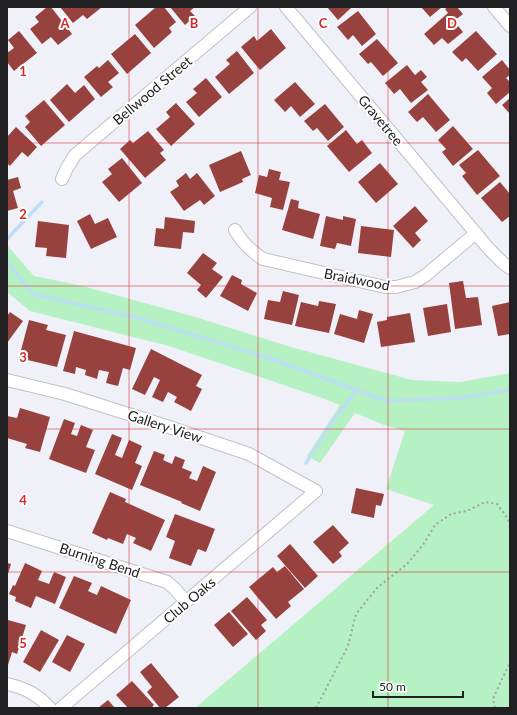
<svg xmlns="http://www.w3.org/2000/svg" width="517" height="715" font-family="Lato,sans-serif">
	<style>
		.green { fill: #b6f1c3 }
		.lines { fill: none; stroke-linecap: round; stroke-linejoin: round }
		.stream { stroke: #bcdff4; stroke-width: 3.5 }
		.building { fill: #98423f }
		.minor-casing { stroke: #c1c1c8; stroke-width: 14 }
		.path { stroke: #a0a0a6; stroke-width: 2; stroke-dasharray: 2 3; stroke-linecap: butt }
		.minor { stroke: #fff; stroke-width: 12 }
		.grid { fill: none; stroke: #d62828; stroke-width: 1; stroke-opacity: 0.55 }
		.labels { text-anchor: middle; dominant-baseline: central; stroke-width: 4; stroke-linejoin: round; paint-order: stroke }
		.street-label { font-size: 14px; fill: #212124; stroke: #fff }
		.grid-label { font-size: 13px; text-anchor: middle; font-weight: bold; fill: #d62828; stroke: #fff; stroke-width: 4; stroke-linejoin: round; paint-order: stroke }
	</style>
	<rect width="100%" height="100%" fill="#f0f1f8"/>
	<path class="green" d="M 7,245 L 34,276 L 83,286 L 192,316 L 291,347 L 412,380 L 460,382 L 510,373 L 510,708 L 195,708 L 434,505 L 386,489 L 405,431 L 384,425 L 355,413 L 320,463 L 307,456 L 340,405 L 325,399 L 169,346 L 30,311 L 7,292 Z"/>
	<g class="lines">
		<path class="stream" d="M 7,239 L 42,202
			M 7,262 L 33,294 L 138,318 L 269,358 L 387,401 L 460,398 L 510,390
			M 306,463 L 334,419 L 357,390"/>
	</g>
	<path class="building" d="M 47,7 L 51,7 L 72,34 L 58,45 L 51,37 L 42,44 L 30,29 L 39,22 L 35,17 Z
		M 60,7 L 102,7 L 87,19 L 83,15 L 73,23 Z
		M 156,7 L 164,7 L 176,22 L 169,28 L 172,32 L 154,48 L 135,25 Z
		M 170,7 L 195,7 L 190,11 L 195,16 L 185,25 Z
		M 327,7 L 352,7 L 338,20 Z
		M 421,7 L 442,7 L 430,17 Z
		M 448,7 L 457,7 L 463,14 L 454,21 L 463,32 L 448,44 L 442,38 L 434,45 L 424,34 L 448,13 L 445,9 Z
		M 358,11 L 376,34 L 362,46 L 353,35 L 348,40 L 337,27 Z
		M 271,29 L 286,48 L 260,70 L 241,47 L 254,36 L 257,41 Z
		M 19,31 L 37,53 L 14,71 L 7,62 L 7,53 L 14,48 L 8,40 Z
		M 476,31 L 497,54 L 478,71 L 466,58 L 462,62 L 452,52 Z
		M 135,34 L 151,53 L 127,74 L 111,54 Z
		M 377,39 L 398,63 L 383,76 L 371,62 L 368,64 L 359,54 Z
		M 237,51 L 254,73 L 229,94 L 215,77 L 230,64 L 226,60 Z
		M 108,60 L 119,73 L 108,82 L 113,87 L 101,97 L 84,77 L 97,66 L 99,68 Z
		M 502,60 L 510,70 L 510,75 L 506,78 L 510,82 L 510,92 L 496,104 L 487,93 L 492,88 L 482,77 Z
		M 407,65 L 415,75 L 421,70 L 427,77 L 421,82 L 428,90 L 411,103 L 400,89 L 394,94 L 385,83 Z
		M 206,78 L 222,97 L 199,117 L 186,102 L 197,93 L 193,89 Z
		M 295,82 L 315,104 L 300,117 L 291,106 L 285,112 L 274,100 Z
		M 67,84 L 75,93 L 84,85 L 95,99 L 69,122 L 50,100 Z
		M 428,94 L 450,120 L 436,132 L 423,117 L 417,122 L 408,112 Z
		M 510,98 L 510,114 L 502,105 Z
		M 44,100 L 65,125 L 41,146 L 25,127 L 30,122 L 25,116 Z
		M 176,103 L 195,124 L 171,146 L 156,129 L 170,117 L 166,112 Z
		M 325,104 L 344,127 L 328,141 L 317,128 L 313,131 L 304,121 Z
		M 453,126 L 473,149 L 453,166 L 442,152 L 446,149 L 438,140 Z
		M 16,127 L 37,147 L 28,157 L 22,152 L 10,166 L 7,163 L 7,137 Z
		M 346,130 L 357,144 L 362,140 L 372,153 L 349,172 L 327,146 Z
		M 148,131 L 164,150 L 160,153 L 166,160 L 145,178 L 120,149 L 130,140 L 133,143 Z
		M 478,150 L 500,176 L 477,195 L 462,176 L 466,173 L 459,165 Z
		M 241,151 L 251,175 L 242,179 L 243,182 L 220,192 L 209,165 Z
		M 122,158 L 142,183 L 119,202 L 102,182 L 112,174 L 108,169 Z
		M 380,163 L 398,184 L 376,203 L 358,182 Z
		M 269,169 L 281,172 L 279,180 L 290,182 L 283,210 L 270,207 L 272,198 L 255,193 L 259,175 L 267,177 Z
		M 186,173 L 190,179 L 197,173 L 215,196 L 204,205 L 200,200 L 184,211 L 170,192 L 179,186 L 176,181 Z
		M 18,177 L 21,188 L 13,191 L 18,208 L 7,211 L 7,180 Z
		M 500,182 L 510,194 L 510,216 L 502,222 L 481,198 Z
		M 291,199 L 299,201 L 298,208 L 320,214 L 313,239 L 282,230 Z
		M 415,206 L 428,221 L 415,233 L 421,240 L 413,248 L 393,226 Z
		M 90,214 L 95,224 L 108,218 L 117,237 L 91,249 L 77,221 Z
		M 326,216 L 343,220 L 343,216 L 356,219 L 351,246 L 337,243 L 335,249 L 320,246 Z
		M 165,217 L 195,221 L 194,233 L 183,232 L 181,249 L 154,246 L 156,228 L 164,229 Z
		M 38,221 L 69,225 L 66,258 L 46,256 L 47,248 L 35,247 Z
		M 361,226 L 394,230 L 391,257 L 358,253 Z
		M 203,253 L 217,263 L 212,269 L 223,277 L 206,298 L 197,290 L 201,285 L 187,273 Z
		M 232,275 L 242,280 L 241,284 L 257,293 L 248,311 L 220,296 Z
		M 463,281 L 466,298 L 478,297 L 482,325 L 455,329 L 449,283 Z
		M 283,291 L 299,295 L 292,325 L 264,319 L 268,300 L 280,302 Z
		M 319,301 L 336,304 L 329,333 L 295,326 L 301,302 L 318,306 Z
		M 510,302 L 510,334 L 498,336 L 492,306 Z
		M 447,304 L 451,332 L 428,336 L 423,308 Z
		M 359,310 L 373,314 L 364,343 L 334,334 L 340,314 L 357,319 Z
		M 10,312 L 23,321 L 7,343 L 7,316 Z
		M 410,313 L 415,342 L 381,347 L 377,322 L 387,320 L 387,317 Z
		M 29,320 L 48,325 L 46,330 L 66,335 L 57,367 L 19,358 Z
		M 74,331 L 136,348 L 130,370 L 123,368 L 118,386 L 106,383 L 109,372 L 99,370 L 97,379 L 85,375 L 86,370 L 76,367 L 75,374 L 63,371 Z
		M 151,349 L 202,375 L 196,386 L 202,389 L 191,411 L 174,402 L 177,397 L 168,392 L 163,402 L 152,397 L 160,380 L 154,377 L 145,395 L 132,389 Z
		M 20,408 L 50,417 L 40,452 L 25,448 L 27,444 L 7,438 L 7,416 L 17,418 Z
		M 64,419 L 75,423 L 71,434 L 77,436 L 81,425 L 93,430 L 86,447 L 95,450 L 86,473 L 49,459 Z
		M 112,434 L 122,438 L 115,455 L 122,458 L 129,440 L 142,446 L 135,463 L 142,466 L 132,490 L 95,474 Z
		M 154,451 L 165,455 L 163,460 L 172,464 L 175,456 L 185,460 L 182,468 L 192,472 L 189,478 L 197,481 L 203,466 L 216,472 L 200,511 L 181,503 L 182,502 L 140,485 Z
		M 356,488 L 384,494 L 381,506 L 376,505 L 374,518 L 351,513 Z
		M 110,492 L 126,499 L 125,502 L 165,520 L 151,551 L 133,543 L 136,538 L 127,534 L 123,544 L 108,538 L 107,540 L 92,533 Z
		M 175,514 L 215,529 L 206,552 L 198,549 L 191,566 L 169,558 L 175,541 L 166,537 Z
		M 333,525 L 349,543 L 339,552 L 342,556 L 333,564 L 313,542 Z
		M 290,544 L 318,576 L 305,588 L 277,556 Z
		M 7,563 L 11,564 L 7,577 Z
		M 25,563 L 42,571 L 38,580 L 49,584 L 54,572 L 66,577 L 55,604 L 36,596 L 31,608 L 15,601 L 16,597 L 9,594 L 13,585 L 15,586 Z
		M 285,566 L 304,589 L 288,602 L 291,606 L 276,619 L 249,587 L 273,567 L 277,572 Z
		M 74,576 L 92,583 L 88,591 L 97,595 L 101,586 L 131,600 L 116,634 L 59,608 Z
		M 247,597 L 267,620 L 261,625 L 266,631 L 256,640 L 231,611 Z
		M 229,612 L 248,634 L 233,647 L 214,625 Z
		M 8,620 L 26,625 L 17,654 L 12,652 L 8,665 L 7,665 L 7,623 Z
		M 41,630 L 59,640 L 40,672 L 23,662 Z
		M 67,635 L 85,644 L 70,672 L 52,662 Z
		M 151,663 L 179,697 L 165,708 L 160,708 L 147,692 L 152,687 L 140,672 Z
		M 132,681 L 154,705 L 151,708 L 128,708 L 116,695 Z
		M 108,700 L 115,708 L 98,708 Z"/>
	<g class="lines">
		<defs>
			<path id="minor" d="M 286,7 L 489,249 L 503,263 L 510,268
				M 494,7 L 510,26
				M 62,179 L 67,168 L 75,155 L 250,7
				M 235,230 C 242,243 251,251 263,259 L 385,287 L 396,287 L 415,282 L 426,275 L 476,233
				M 7,380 L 65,394 L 166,426 L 249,454 L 316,491 L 61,708
				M 7,531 L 167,582 L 175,589 L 186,602
				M 7,684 C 25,688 37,694 50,708"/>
		</defs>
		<use href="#minor" class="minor-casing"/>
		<path class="path" d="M 316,708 L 348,646 L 356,614 L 378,587 L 407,564 L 423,545 L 435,525 L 451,514 L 467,511 L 485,502 L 497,504 L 508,519 L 510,526
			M 495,708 L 493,699 L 500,683 L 510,663"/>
		<use href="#minor" class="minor"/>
	</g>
	<path class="grid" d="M 129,7 L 129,708M 258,7 L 258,708M 388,7 L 388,708M 7,143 L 510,143M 7,286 L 510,286M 7,429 L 510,429M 7,572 L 510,572"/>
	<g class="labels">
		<g class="street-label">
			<text transform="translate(152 90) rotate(-40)">Bellwood Street</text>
			<text transform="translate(381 120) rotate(50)">Gravetree</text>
			<text transform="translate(357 279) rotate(11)">Braidwood</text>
			<text transform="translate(165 426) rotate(18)">Gallery View</text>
			<text transform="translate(100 560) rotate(18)">Burning Bend</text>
			<text transform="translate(189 600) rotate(-40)">Club Oaks</text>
		</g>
	</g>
	<g class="grid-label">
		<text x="65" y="28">A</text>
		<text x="194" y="28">B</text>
		<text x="323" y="28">C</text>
		<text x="452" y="28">D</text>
		<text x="23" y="76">1</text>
		<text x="23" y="219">2</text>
		<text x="23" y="362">3</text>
		<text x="23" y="505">4</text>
		<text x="23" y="648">5</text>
	</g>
	<rect width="517" height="715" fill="none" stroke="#212124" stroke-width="16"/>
	<path d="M373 691v6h90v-6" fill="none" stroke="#212124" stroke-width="2"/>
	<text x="379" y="691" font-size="12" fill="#212124" stroke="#ffffff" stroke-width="3" paint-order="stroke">50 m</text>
</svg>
